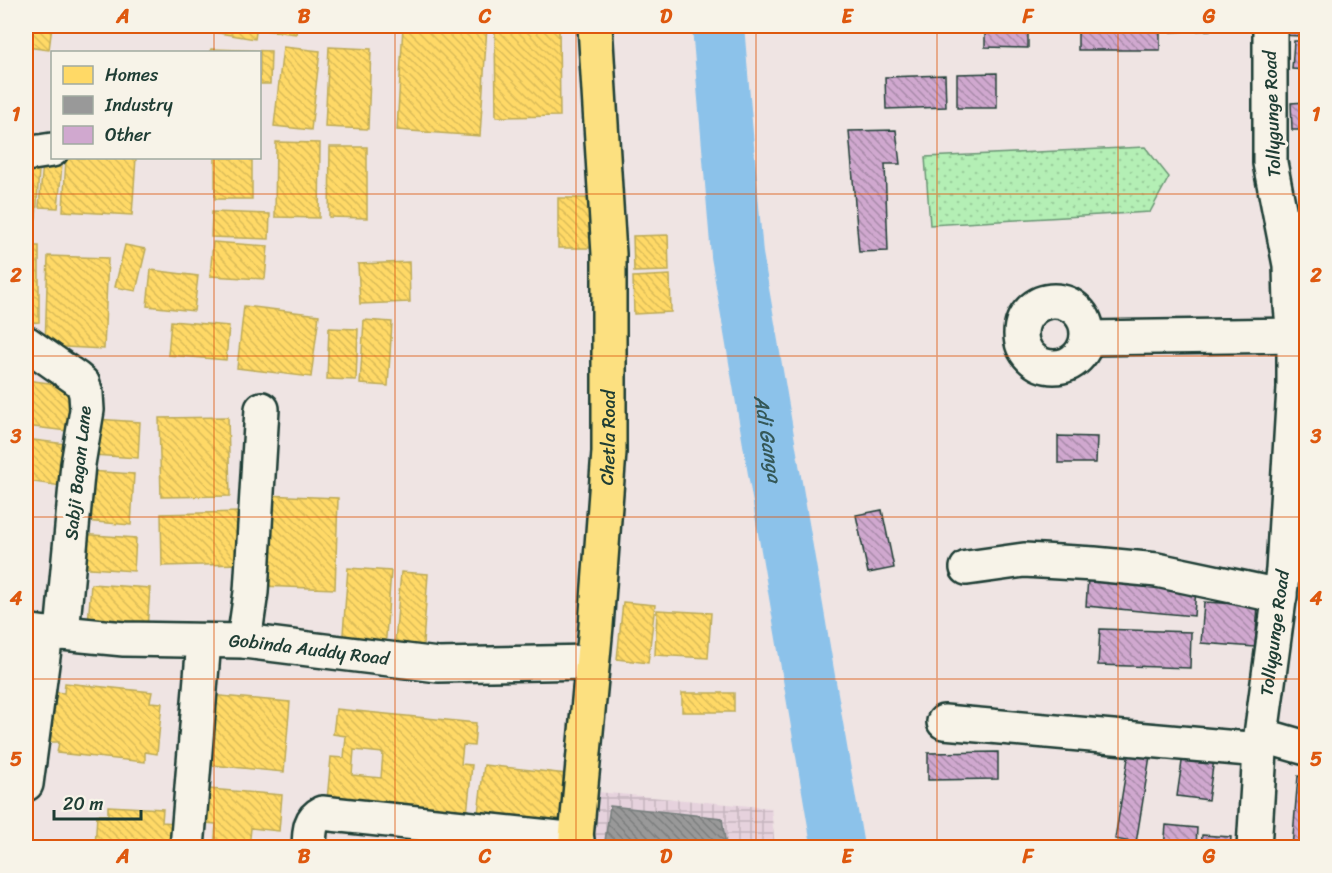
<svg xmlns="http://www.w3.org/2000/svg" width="1332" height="873" font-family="Sriracha,sans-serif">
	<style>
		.industrial { fill: url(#industrial-grid) }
		.park { fill: url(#park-dots); stroke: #6a9674; stroke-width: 1.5 }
		.homes { fill: url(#homes-back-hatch); stroke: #bcaa57; stroke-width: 1.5; fill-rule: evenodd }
		.industry { fill: url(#industry-back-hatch); stroke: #747d7b; stroke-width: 1.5 }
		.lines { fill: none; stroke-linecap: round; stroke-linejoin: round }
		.river { stroke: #8cc2ea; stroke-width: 52 }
		.building { fill: url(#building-back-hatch); stroke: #1f3d34; stroke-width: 1.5 }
		.minor-casing { stroke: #1f3d34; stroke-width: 38 }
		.major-casing { stroke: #1f3d34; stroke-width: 38 }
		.minor { stroke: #f7f3e8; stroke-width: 33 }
		.major { stroke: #fce080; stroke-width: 33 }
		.grid { fill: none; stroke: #de580e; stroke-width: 1.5; stroke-opacity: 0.55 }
		.labels { text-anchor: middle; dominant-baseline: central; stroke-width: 6; stroke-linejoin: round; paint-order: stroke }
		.street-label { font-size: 18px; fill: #1f3d34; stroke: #f7f3e8 }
		.water-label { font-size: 20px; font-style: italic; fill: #355858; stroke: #f7f3e8 }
		.neatline { fill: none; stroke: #de580e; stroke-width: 2 }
		.grid-label { font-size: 20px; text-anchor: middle; font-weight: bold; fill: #de580e }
	</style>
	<defs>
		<pattern id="industrial-grid" width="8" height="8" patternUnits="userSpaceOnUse" patternTransform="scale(1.5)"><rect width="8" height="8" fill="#e6d2dd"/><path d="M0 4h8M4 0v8" fill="none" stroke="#c5b5be"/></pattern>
		<pattern id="park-dots" width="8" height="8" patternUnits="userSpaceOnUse" patternTransform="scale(1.5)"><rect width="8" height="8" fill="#b4efb5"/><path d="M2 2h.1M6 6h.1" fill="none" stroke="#9ace9c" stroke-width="1.8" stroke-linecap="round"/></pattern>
		<pattern id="homes-back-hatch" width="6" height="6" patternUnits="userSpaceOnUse" patternTransform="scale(1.5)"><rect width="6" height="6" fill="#ffd966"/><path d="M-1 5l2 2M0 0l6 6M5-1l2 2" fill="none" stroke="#dabb59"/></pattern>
		<pattern id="industry-back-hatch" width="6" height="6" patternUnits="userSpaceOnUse" patternTransform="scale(1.5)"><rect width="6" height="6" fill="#999"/><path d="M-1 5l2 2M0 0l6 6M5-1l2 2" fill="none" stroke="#7c7e7e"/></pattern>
		<pattern id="building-back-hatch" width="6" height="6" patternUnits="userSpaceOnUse" patternTransform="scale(1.5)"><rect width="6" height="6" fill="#d0a8cf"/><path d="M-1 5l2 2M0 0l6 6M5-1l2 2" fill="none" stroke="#a88aa9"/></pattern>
	</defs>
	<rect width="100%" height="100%" fill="#efe4e3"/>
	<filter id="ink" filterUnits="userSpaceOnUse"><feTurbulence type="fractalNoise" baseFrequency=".0167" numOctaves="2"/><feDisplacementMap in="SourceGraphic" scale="12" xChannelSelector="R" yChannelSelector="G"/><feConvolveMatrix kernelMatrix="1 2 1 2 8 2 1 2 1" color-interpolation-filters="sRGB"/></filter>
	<g filter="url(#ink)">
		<path class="industrial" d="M 597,792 L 771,808 L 775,847 L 591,848 Z"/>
		<path class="park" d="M 1145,147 L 1169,177 L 1150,212 L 930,225 L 925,157 Z"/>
		<path class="homes" d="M 26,26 L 52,26 L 49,50 L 26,47 Z
			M 162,26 L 192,26 L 191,34 L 161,32 Z
			M 207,26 L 257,26 L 255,39 L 206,31 Z
			M 265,26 L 297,26 L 296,34 L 264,30 Z
			M 333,26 L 377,26 L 377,30 L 333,27 Z
			M 403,26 L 487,26 L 480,136 L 397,130 Z
			M 495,28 L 559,28 L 560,116 L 496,117 Z
			M 283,47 L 320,51 L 311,130 L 274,126 Z
			M 329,47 L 371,49 L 368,129 L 325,127 Z
			M 211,49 L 271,51 L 270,84 L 260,84 L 260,52 L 210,52 Z
			M 276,142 L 320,143 L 319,218 L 275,217 Z
			M 330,147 L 367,147 L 367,218 L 329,217 Z
			M 66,158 L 136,158 L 132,215 L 63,211 Z
			M 215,158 L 252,158 L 252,199 L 215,199 Z
			M 43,163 L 62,165 L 58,208 L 39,207 Z
			M 26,169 L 39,170 L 36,218 L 26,217 Z
			M 558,198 L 600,198 L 600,248 L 558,248 Z
			M 212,212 L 270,214 L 269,239 L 211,237 Z
			M 668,235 L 669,271 L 634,272 L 633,236 Z
			M 213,242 L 268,246 L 265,279 L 210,276 Z
			M 125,245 L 146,249 L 136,291 L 115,287 Z
			M 26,246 L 39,246 L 39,322 L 26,323 Z
			M 48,256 L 108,258 L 104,349 L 45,346 Z
			M 409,262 L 410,302 L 360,304 L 358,264 Z
			M 151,270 L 198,276 L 194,311 L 147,306 Z
			M 670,275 L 671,312 L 634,314 L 633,277 Z
			M 244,306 L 319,315 L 311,377 L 237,368 Z
			M 364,320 L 392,322 L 388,386 L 360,384 Z
			M 171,321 L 229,326 L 226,360 L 168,355 Z
			M 329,328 L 358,329 L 356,380 L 327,379 Z
			M 26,380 L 72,386 L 67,431 L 26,426 Z
			M 228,417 L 230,496 L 161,497 L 159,418 Z
			M 95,419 L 140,422 L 138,458 L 93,455 Z
			M 33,440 L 74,445 L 68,487 L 28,481 Z
			M 88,471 L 134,474 L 131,525 L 84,521 Z
			M 264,495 L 338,498 L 335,589 L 261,586 Z
			M 240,512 L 241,564 L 162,566 L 161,514 Z
			M 78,534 L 136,538 L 134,571 L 76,567 Z
			M 348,568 L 391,571 L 385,650 L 342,647 Z
			M 401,572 L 428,574 L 422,657 L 394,654 Z
			M 91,584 L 150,588 L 147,629 L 88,625 Z
			M 623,602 L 655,605 L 648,663 L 617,659 Z
			M 657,610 L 711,613 L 708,658 L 655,655 Z
			M 65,683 L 152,692 L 150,702 L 162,703 L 157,754 L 145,752 L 145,762 L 57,753 L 59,742 L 50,742 L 55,692 L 64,693 Z
			M 682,693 L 734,693 L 734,712 L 682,712 Z
			M 209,695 L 290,702 L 284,772 L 201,764 Z
			M 336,709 L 476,723 L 474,746 L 463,745 L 461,764 L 472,765 L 467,814 L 327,800 L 331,757 L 344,758 L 346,736 L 333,734 ZM 354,750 L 383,753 L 381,778 L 352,775 Z
			M 484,765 L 567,774 L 561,830 L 477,821 Z
			M 197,788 L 282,795 L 279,831 L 251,828 L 249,848 L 214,848 L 216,824 L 194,822 Z
			M 108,806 L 163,809 L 162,822 L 177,823 L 175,848 L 95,848 L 97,815 L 108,815 Z
			M 333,842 L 399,845 L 399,848 L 332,848 Z"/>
		<path class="industry" d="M 610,806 L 722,818 L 726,848 L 604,848 Z"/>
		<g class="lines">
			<path class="river" id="s1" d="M 718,26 L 737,255 L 838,848"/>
		</g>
		<path class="building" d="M 985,26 L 1028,26 L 1028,48 L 985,47 Z
			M 1078,26 L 1160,26 L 1160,50 L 1078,50 Z
			M 1167,26 L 1209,26 L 1210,30 L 1168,32 Z
			M 1282,26 L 1299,26 L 1299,36 L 1282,35 Z
			M 1294,41 L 1306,41 L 1306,70 L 1292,69 Z
			M 997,73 L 997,108 L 957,108 L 957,74 Z
			M 945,75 L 946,107 L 886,109 L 885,77 Z
			M 1306,102 L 1306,130 L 1292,130 L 1291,103 Z
			M 896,130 L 900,164 L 885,164 L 888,251 L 859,252 L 849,131 Z
			M 1058,436 L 1097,437 L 1096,463 L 1058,463 Z
			M 882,510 L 894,568 L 868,573 L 856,515 Z
			M 1088,578 L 1196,588 L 1194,616 L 1086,606 Z
			M 1204,602 L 1258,605 L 1255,647 L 1201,643 Z
			M 1100,629 L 1191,632 L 1190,668 L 1098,665 Z
			M 1184,748 L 1215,753 L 1208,800 L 1177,796 Z
			M 998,752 L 998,779 L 928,780 L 928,753 Z
			M 1129,752 L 1150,756 L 1136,843 L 1115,839 Z
			M 1298,776 L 1306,777 L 1306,848 L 1292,848 Z
			M 1166,825 L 1197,828 L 1196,848 L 1164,848 Z
			M 1202,835 L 1231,837 L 1230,848 L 1201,848 Z"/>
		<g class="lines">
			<defs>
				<g id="minor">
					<path d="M 26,154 L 52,150"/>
					<circle cx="1054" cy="334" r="33"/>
					<path d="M 1087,338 L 1294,335"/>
					<path d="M 26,343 L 76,378 L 83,384 L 86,394 L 87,410 L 78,464 L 62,633"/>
					<path d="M 967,568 L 1024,560 L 1094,564 L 1157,570 L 1280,596"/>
					<path id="s2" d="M 26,631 L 46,634 L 62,633 L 124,639 L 244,641 L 438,665 L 592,662"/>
					<path d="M 244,641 L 251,592 L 262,409"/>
					<path d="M 944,722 L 1260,750"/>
					<path d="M 1261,735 L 1306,748"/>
					<path d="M 26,784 L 46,634"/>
					<path d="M 187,848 L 204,641"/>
					<path d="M 309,848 C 310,834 308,820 322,813 L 577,840"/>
					<path id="s3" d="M 1254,848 L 1261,735 L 1283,570 L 1294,388 L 1294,335 L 1291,306 L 1290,265 L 1270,163 L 1270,26"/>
				</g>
				<g id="major">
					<path id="s4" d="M 575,848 L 596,626 L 609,452 L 609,254 L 595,26"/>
				</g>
			</defs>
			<use href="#minor" class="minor-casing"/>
			<use href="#major" class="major-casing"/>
			<use href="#minor" class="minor"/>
			<use href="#major" class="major"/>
		</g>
	</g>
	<path class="grid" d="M 214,26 L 214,52M 395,26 L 395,848M 576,26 L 576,848M 756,26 L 756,848M 937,26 L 937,848M 1118,26 L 1118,848M 214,158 L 214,848M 26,194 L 1306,194M 26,356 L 1306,356M 26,517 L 1306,517M 26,679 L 1306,679"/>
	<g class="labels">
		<g class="street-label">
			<text transform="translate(1272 114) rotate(-92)">Tollygunge Road</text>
			<text stroke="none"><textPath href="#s4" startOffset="412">Chetla Road</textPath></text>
			<text transform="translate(78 473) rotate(-84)">Sabji Bagan Lane</text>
			<text stroke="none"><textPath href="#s3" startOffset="216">Tollygunge Road</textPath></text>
			<text stroke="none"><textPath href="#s2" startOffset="284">Gobinda Auddy Road</textPath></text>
		</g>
		<g class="water-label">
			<text stroke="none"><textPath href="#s1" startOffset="416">Adi Ganga</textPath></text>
		</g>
	</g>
	<rect width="1332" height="873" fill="none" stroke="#f7f3e8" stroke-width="66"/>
	<rect x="51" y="51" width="210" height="108" fill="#f7f3e8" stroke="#a1aaa0" stroke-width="1.5"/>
	<rect x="63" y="66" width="30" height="18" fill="#ffd966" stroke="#a1aaa0" stroke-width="1.5"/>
	<text x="105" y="81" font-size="18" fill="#1f3d34">Homes</text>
	<rect x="63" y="96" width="30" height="18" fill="#999999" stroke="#a1aaa0" stroke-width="1.5"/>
	<text x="105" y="111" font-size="18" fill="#1f3d34">Industry</text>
	<rect x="63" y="126" width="30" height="18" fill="#d0a8cf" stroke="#a1aaa0" stroke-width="1.5"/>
	<text x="105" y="141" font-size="18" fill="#1f3d34">Other</text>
	<path d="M54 810v9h87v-9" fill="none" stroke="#1f3d34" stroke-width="3"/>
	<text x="63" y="810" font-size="18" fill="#1f3d34" stroke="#f7f3e8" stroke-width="4.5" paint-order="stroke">20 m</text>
	<rect x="33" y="33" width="1266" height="807" class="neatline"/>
	<g class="grid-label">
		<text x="123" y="23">A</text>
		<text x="304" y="23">B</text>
		<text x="485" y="23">C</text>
		<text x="666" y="23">D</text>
		<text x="847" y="23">E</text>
		<text x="1028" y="23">F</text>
		<text x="1209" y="23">G</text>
		<text x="16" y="121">1</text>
		<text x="1316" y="121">1</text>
		<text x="16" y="282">2</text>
		<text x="1316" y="282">2</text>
		<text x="16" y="443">3</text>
		<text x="1316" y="443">3</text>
		<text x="16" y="605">4</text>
		<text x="1316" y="605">4</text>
		<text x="16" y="766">5</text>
		<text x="1316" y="766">5</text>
		<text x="123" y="863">A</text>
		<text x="304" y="863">B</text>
		<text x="485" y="863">C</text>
		<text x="666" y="863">D</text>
		<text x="847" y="863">E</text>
		<text x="1028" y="863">F</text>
		<text x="1209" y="863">G</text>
	</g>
</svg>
